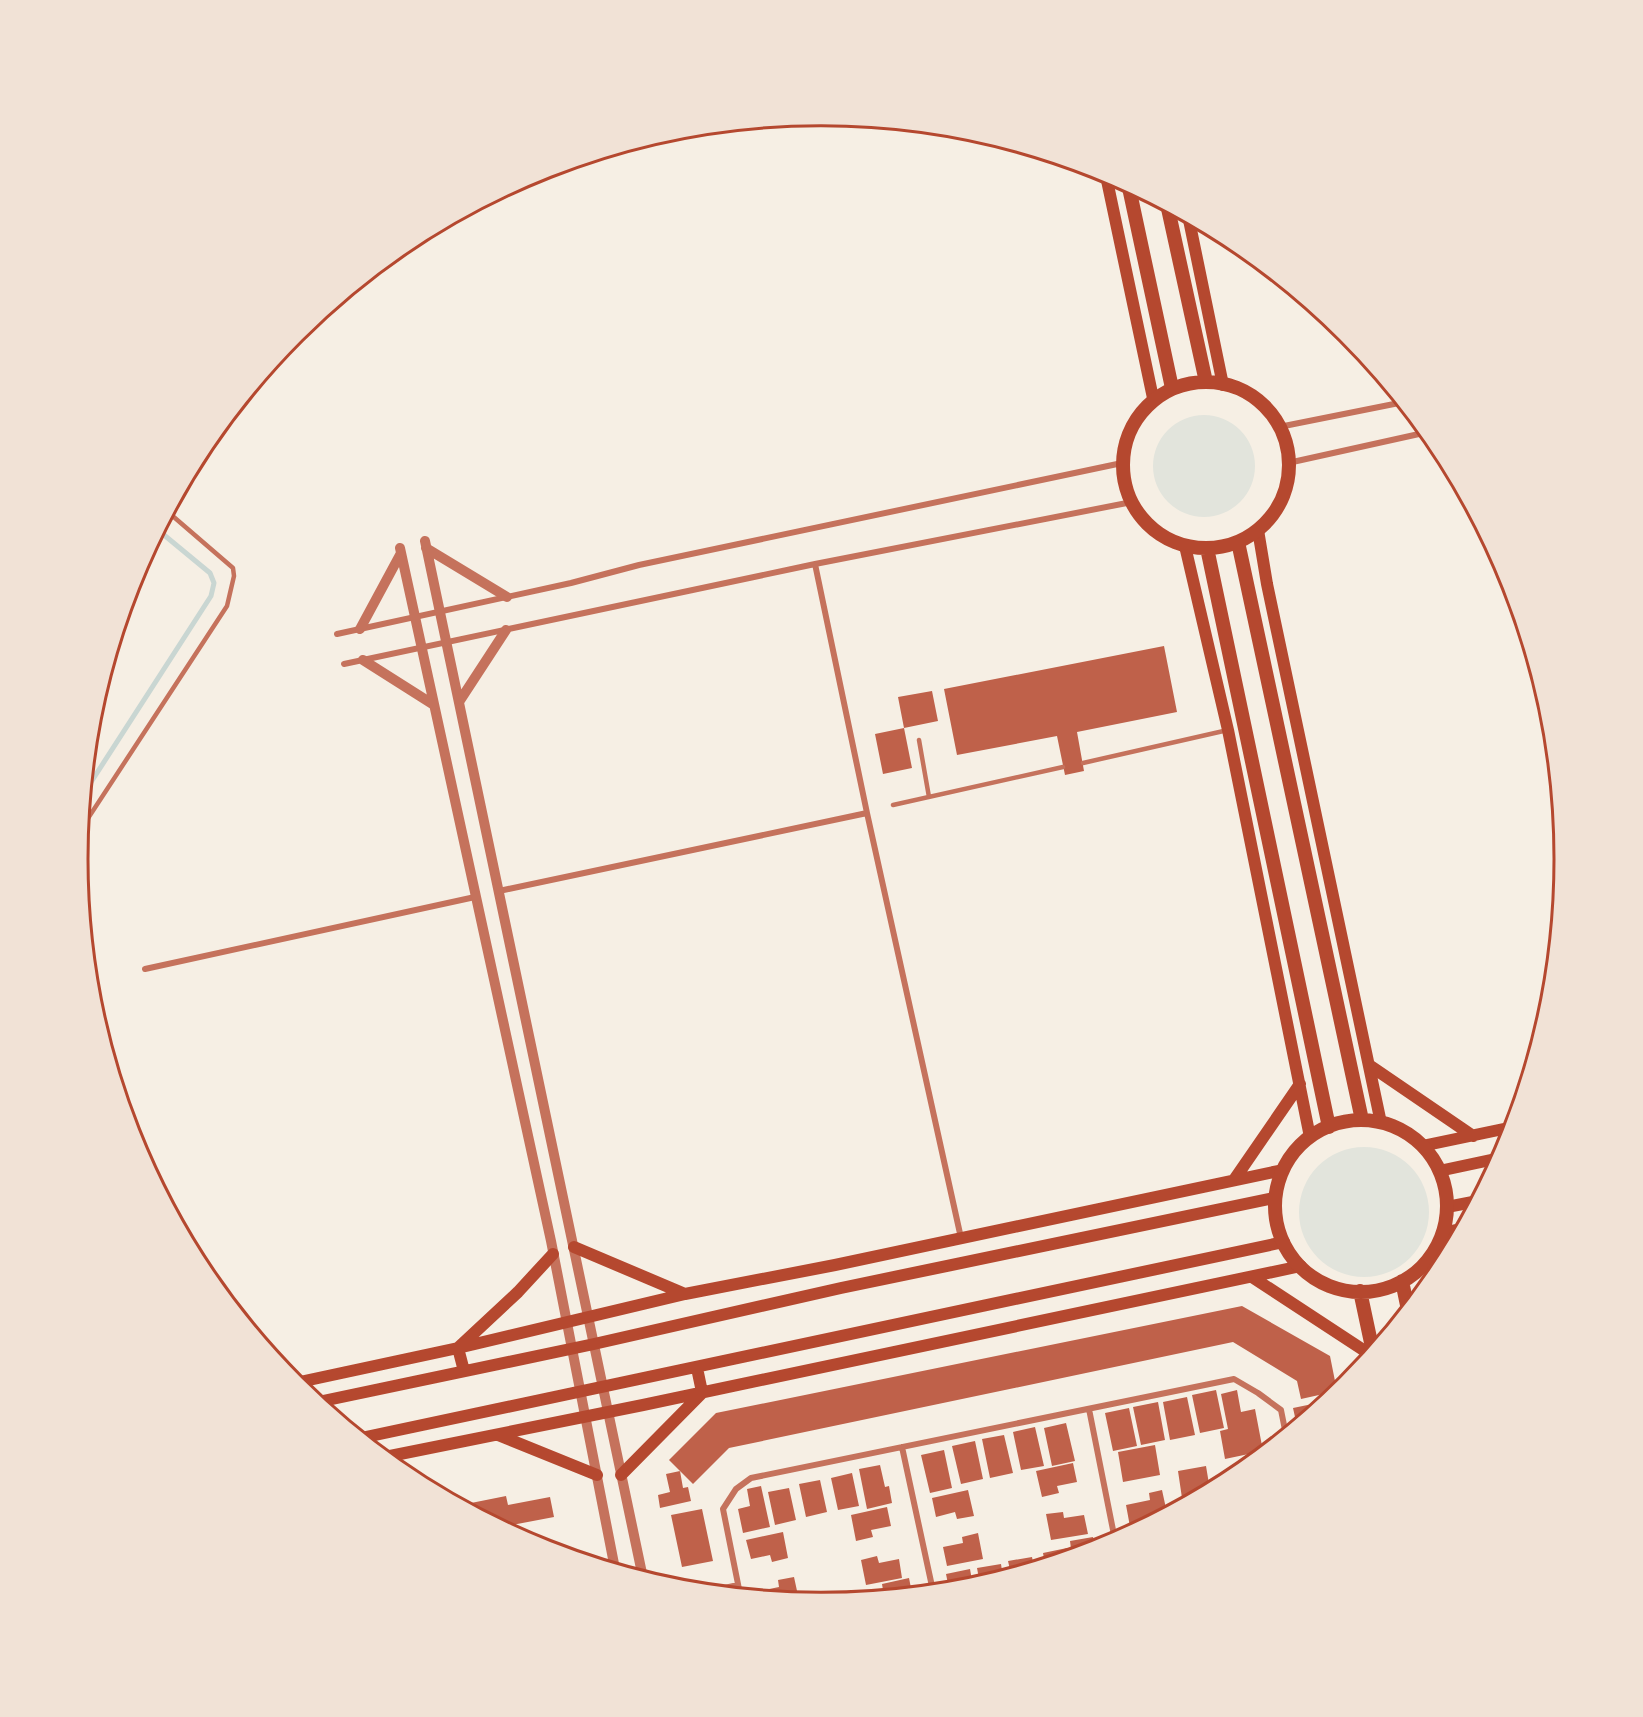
<svg xmlns="http://www.w3.org/2000/svg" width="1643" height="1717" font-family="Ubuntu,sans-serif">
	<style>
		.green { fill: #e2e4dc }
		.lines { fill: none; stroke-linecap: round; stroke-linejoin: round }
		.stream { stroke: #c9d6d2; stroke-width: 5 }
		.building { fill: #bf614a }
		.service { stroke: #c5725c; stroke-width: 4.5 }
		.minor { stroke: #c5725c; stroke-width: 6 }
		.tertiary { stroke: #c5725c; stroke-width: 10 }
		.secondary { stroke: #b5482f; stroke-width: 12 }
		.primary { stroke: #b5482f; stroke-width: 14 }
		.rim { fill: none; stroke: #b5482f; stroke-width: 3 }
	</style>
	<rect width="100%" height="100%" fill="#f6efe4"/>
	<path class="green" d="M1153 466a51 51 0 1 1 102 0a51 51 0 1 1-102 0Z
		M1299 1212a65 65 0 1 1 130 0a65 65 0 1 1-130 0Z"/>
	<g class="lines">
		<path class="stream" d="M 84,793 L 211,596 L 214,583 L 210,573 L 158,530"/>
	</g>
	<path class="building" d="M 1164,646 L 1177,712 L 1077,732 L 1084,771 L 1065,775 L 1057,736 L 957,755 L 944,689 Z
		M 932,691 L 938,721 L 904,728 L 898,697 Z
		M 904,728 L 912,768 L 883,774 L 875,734 Z
		M 1242,1306 L 1330,1356 L 1337,1391 L 1301,1399 L 1297,1381 L 1233,1342 L 729,1448 L 693,1484 L 669,1460 L 716,1413 Z
		M 1216,1390 L 1224,1428 L 1200,1433 L 1192,1395 Z
		M 1237,1390 L 1241,1412 L 1255,1409 L 1263,1451 L 1225,1459 L 1220,1431 L 1228,1429 L 1221,1394 Z
		M 1187,1397 L 1195,1435 L 1170,1440 L 1163,1402 Z
		M 1327,1401 L 1299,1424 L 1297,1426 L 1293,1408 Z
		M 1158,1402 L 1165,1440 L 1141,1445 L 1133,1407 Z
		M 1129,1408 L 1137,1446 L 1113,1451 L 1105,1413 Z
		M 1066,1423 L 1075,1461 L 1052,1466 L 1044,1428 Z
		M 1035,1427 L 1044,1466 L 1021,1470 L 1013,1432 Z
		M 1004,1435 L 1013,1473 L 990,1478 L 982,1439 Z
		M 975,1441 L 983,1479 L 961,1484 L 952,1446 Z
		M 1155,1445 L 1160,1475 L 1123,1482 L 1118,1452 Z
		M 944,1450 L 952,1488 L 930,1493 L 921,1455 Z
		M 1073,1463 L 1077,1482 L 1057,1486 L 1059,1493 L 1042,1497 L 1036,1471 Z
		M 880,1465 L 885,1487 L 889,1486 L 892,1503 L 867,1509 L 859,1469 Z
		M 1206,1466 L 1210,1490 L 1203,1494 L 1182,1498 L 1178,1471 Z
		M 680,1471 L 683,1488 L 688,1487 L 691,1501 L 660,1508 L 658,1495 L 670,1492 L 666,1474 Z
		M 852,1473 L 859,1506 L 838,1510 L 831,1478 Z
		M 820,1480 L 827,1512 L 806,1517 L 799,1484 Z
		M 761,1486 L 770,1527 L 743,1533 L 738,1509 L 750,1506 L 747,1489 Z
		M 789,1488 L 796,1520 L 775,1525 L 768,1492 Z
		M 968,1490 L 974,1516 L 957,1519 L 955,1512 L 936,1517 L 932,1498 Z
		M 1162,1490 L 1167,1513 L 1131,1532 L 1126,1505 L 1150,1500 L 1149,1493 Z
		M 506,1496 L 508,1505 L 550,1497 L 554,1517 L 502,1527 L 461,1505 Z
		M 887,1507 L 891,1526 L 871,1530 L 873,1537 L 856,1541 L 851,1515 Z
		M 702,1509 L 713,1561 L 682,1567 L 671,1515 Z
		M 1063,1512 L 1064,1518 L 1084,1515 L 1088,1534 L 1051,1540 L 1046,1514 Z
		M 783,1532 L 788,1558 L 772,1562 L 770,1555 L 751,1559 L 746,1540 Z
		M 978,1533 L 983,1559 L 947,1566 L 943,1547 L 963,1543 L 962,1537 Z
		M 1093,1537 L 1096,1549 L 1072,1556 L 1070,1541 Z
		M 1067,1548 L 1068,1557 L 1045,1564 L 1043,1553 Z
		M 877,1556 L 879,1563 L 899,1559 L 902,1578 L 866,1585 L 861,1560 Z
		M 1032,1557 L 1034,1567 L 1011,1574 L 1008,1561 Z
		M 1001,1564 L 1003,1577 L 980,1584 L 977,1568 Z
		M 970,1569 L 973,1586 L 949,1589 L 946,1574 Z
		M 794,1577 L 799,1600 L 760,1596 L 759,1591 L 779,1587 L 778,1580 Z
		M 909,1578 L 912,1593 L 884,1596 L 882,1584 Z"/>
	<g class="lines">
		<path class="service" d="M 919,740 L 929,797
			M 1083,763 L 1228,730
			M 893,805 L 1063,767
			M 81,829 L 227,606 L 234,576 L 233,568 L 168,512"/>
		<path class="minor" d="M 1279,427 L 1404,402
			M 1288,463 L 1428,432
			M 815,564 L 867,813 L 961,1238
			M 337,634 L 571,583 L 639,565 L 1122,463
			M 344,664 L 815,564 L 1132,502
			M 499,891 L 867,813
			M 145,969 L 475,897
			M 1089,1409 L 1115,1540
			M 902,1447 L 933,1591
			M 711,1591 L 738,1585
			M 740,1594 L 723,1509 L 736,1489 L 751,1478 L 1234,1379 L 1258,1393 L 1281,1410 L 1286,1435"/>
		<path class="tertiary" d="M 425,541 L 643,1578
			M 400,548 L 551,1241 L 615,1569
			M 426,548 L 507,597
			M 360,629 L 401,553
			M 363,660 L 434,705
			M 459,702 L 506,630"/>
		<path class="secondary" d="M 1105,171 L 1153,398
			M 1188,215 L 1223,385
			M 1258,530 L 1267,584 L 1381,1123
			M 1185,546 L 1228,730 L 1310,1137
			M 1369,1065 L 1473,1136
			M 1422,1146 L 1513,1127
			M 1439,1171 L 1500,1158
			M 1234,1180 L 1300,1084
			M 1447,1207 L 1478,1201
			M 1442,1233 L 1462,1229
			M 574,1247 L 685,1294
			M 1252,1277 L 1371,1355
			M 697,1368 L 702,1392
			M 464,1371 L 458,1348 L 518,1292 L 553,1254
			M 295,1383 L 458,1348 L 685,1294 L 835,1265 L 1283,1170
			M 318,1402 L 594,1344 L 841,1288 L 1274,1198
			M 498,1435 L 597,1475
			M 361,1438 L 1284,1242
			M 385,1457 L 643,1405 L 1301,1266
			M 621,1475 L 702,1393"/>
		<path class="primary" d="M 1128,183 L 1172,388
			M 1167,204 L 1206,382
			M1123 465a83 83 0 1 1 166 0a83 83 0 1 1-166 0Z
			M 1238,542 L 1362,1120
			M 1207,548 L 1329,1127
			M1275 1206a86 86 0 1 1 172 0a86 86 0 1 1-172 0Z
			M 1402,1281 L 1408,1310
			M 1360,1291 L 1373,1352"/>
	</g>
	<path d="M0 0H1643V1717H0ZM88 859a733 733 0 1 1 1466 0a733 733 0 1 1-1466 0Z" fill="#f1e2d6" fill-rule="evenodd"/>
	<path class="rim" d="M88 859a733 733 0 1 1 1466 0a733 733 0 1 1-1466 0Z"/>
</svg>
